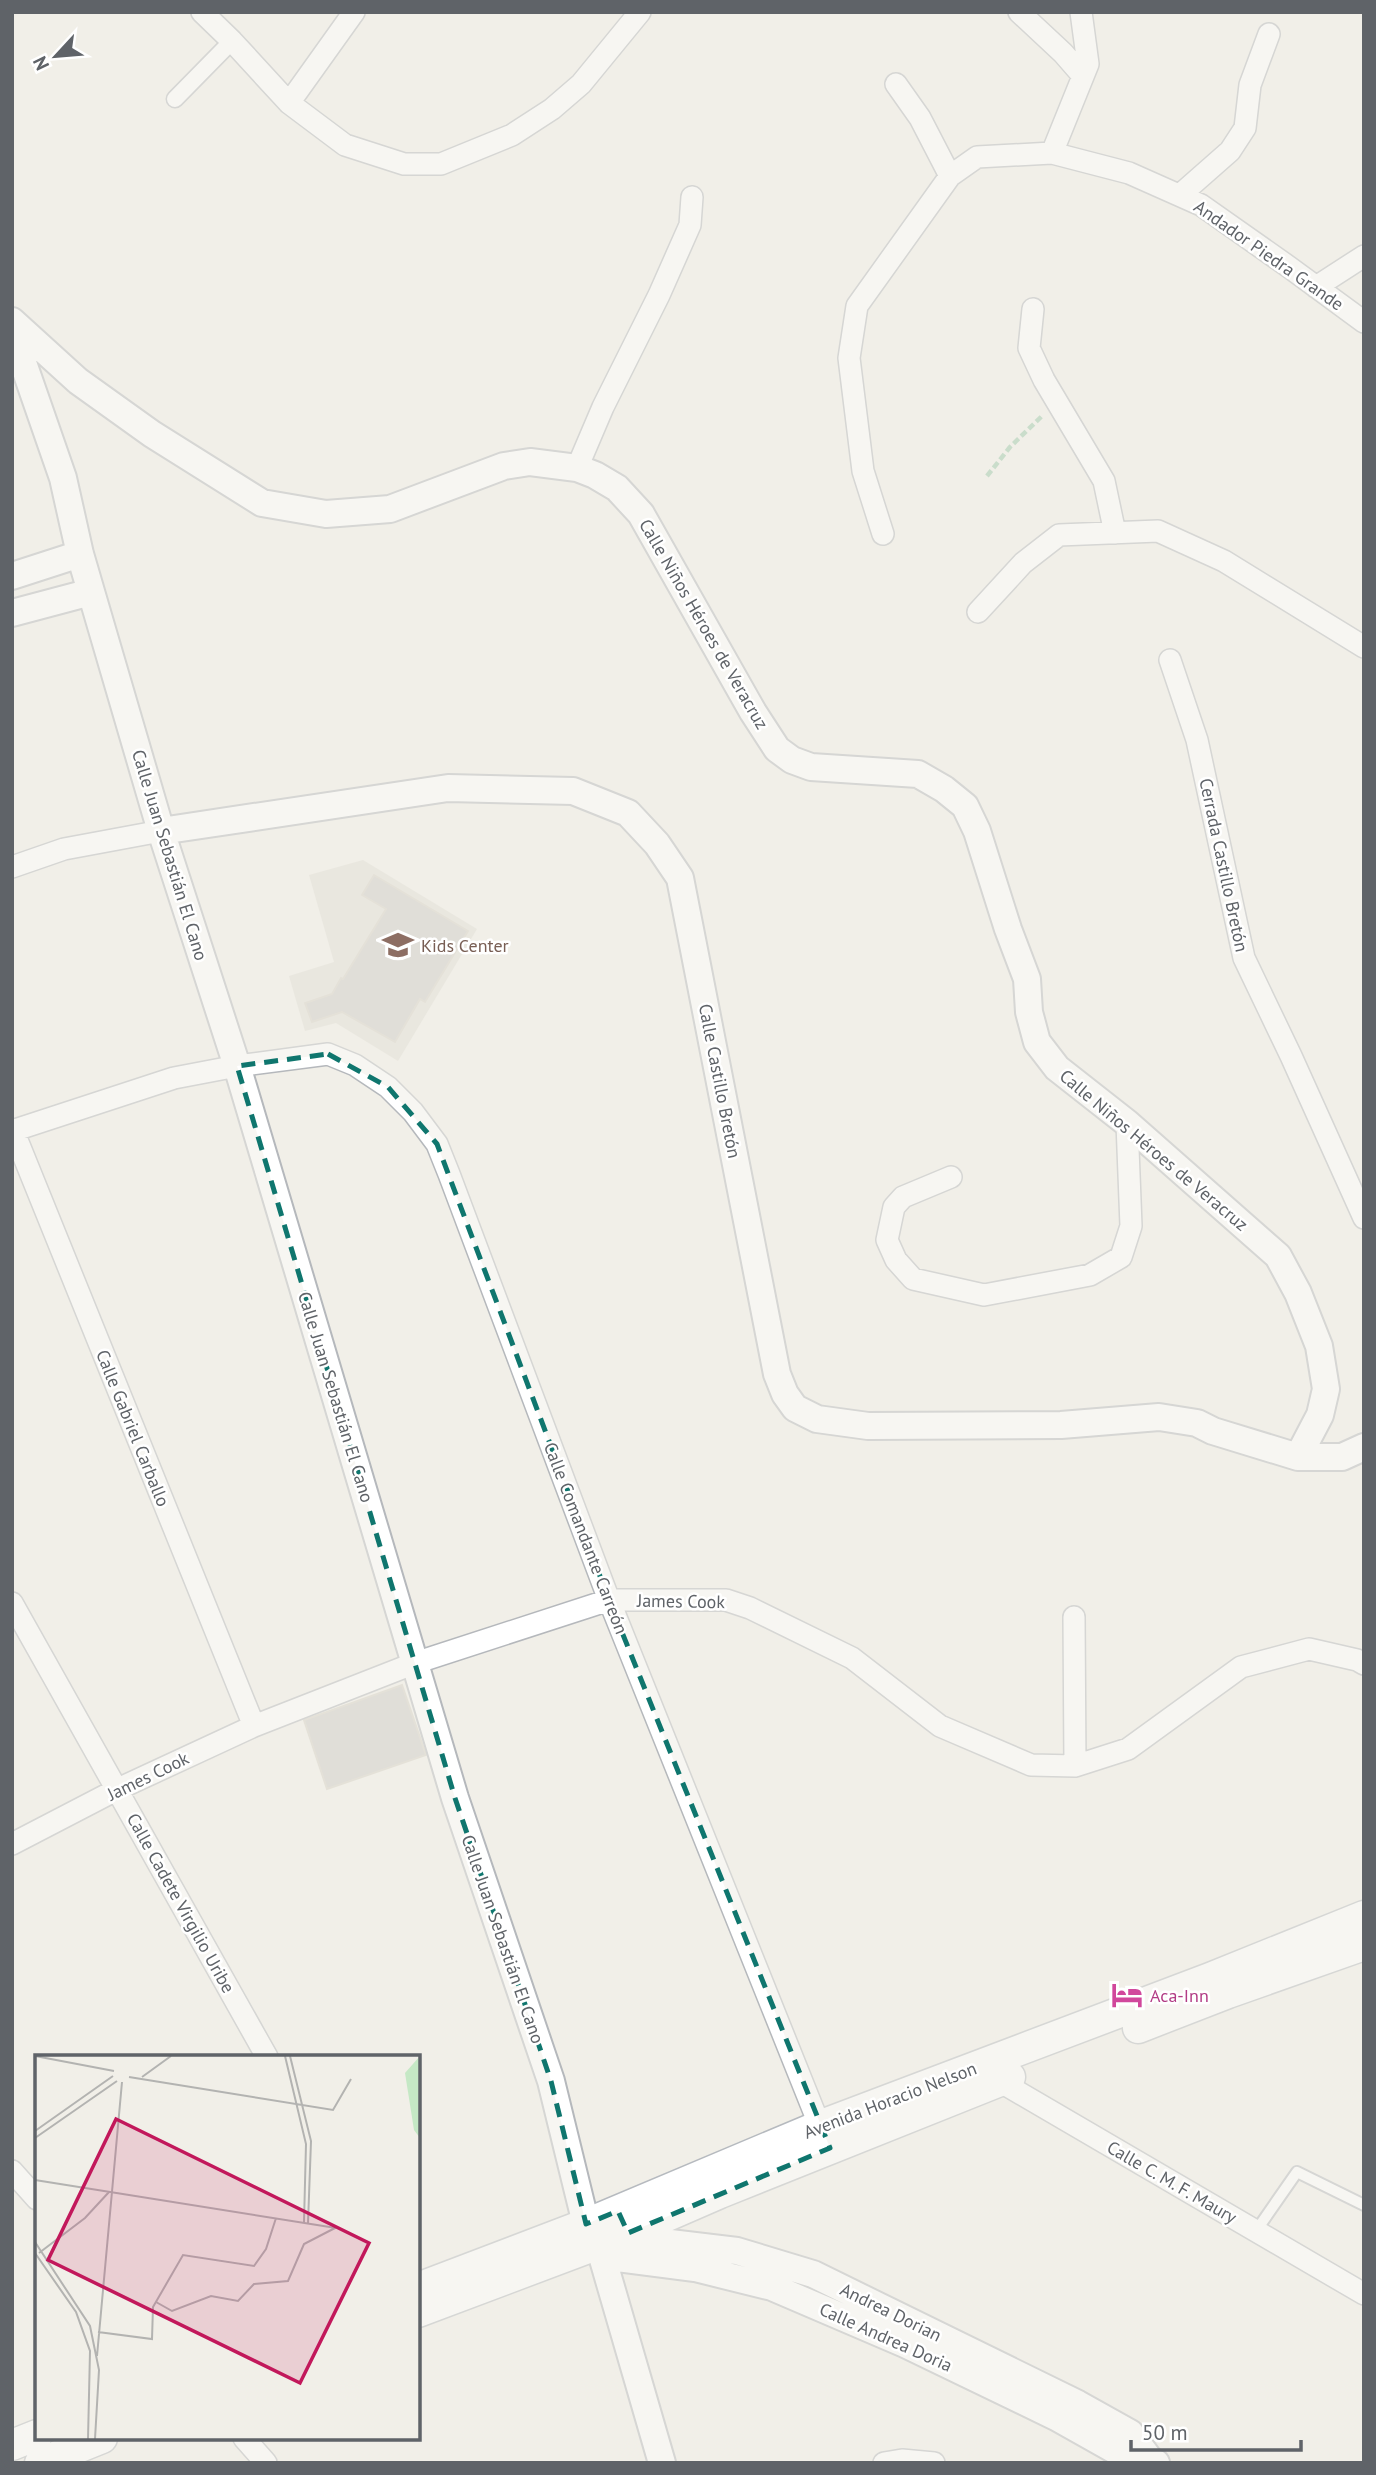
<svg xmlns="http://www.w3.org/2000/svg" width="1376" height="2475" font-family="'PT Sans',sans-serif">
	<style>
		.education { fill: #e1ded6 }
		.building { fill: #cccac5; stroke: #d6d1c6; stroke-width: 2 }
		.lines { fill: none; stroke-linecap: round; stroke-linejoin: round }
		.service-casing { stroke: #b5b8bc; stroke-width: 14 }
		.pedestrian-casing { stroke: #b5b8bc; stroke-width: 19 }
		.minor-casing { stroke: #b5b8bc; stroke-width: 24 }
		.tertiary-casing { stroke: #b5b8bc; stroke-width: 30 }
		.secondary-casing { stroke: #b6babf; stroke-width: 33 }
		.path { stroke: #9cc7a9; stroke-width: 4.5; stroke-dasharray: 7 3.5; stroke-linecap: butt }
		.service { stroke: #fff; stroke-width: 10 }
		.pedestrian { stroke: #fff; stroke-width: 16 }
		.minor { stroke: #fff; stroke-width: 21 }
		.tertiary { stroke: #fff; stroke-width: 26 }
		.secondary { stroke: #fff; stroke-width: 30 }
		.marked { fill: none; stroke: #0f766e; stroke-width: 5; stroke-dasharray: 14 9; stroke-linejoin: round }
		.labels { text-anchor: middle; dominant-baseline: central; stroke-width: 5; stroke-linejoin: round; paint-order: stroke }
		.street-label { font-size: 18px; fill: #5f6368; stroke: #fff }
		.education-label { font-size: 18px; fill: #785e54; stroke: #fff; text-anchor: start }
		.hotel-label { font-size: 18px; fill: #b23c85; stroke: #fff; text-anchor: start }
		.inset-road { fill: none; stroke: #b3b3b1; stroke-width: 2 }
		.view { fill: #c2185b; fill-opacity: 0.15; stroke: #c2185b; stroke-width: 3.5 }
		.inset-edge { fill: none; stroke: #5f6368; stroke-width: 3.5 }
	</style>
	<rect width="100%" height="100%" fill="#f1efe8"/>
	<path class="education" d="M 363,860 L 477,929 L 398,1061 L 336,1023 L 305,1031 L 289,976 L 334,962 L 309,875 Z"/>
	<path class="building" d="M 374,875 L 468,931 L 425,1002 L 420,999 L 395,1042 L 342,1012 L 312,1022 L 305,1003 L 332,994 L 341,978 L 343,979 L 386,909 L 362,895 Z
		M 402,1685 L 426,1755 L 327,1789 L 304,1720 Z"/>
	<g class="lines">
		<defs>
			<path id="service" d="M 1256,2231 L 1297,2172 L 1364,2205"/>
			<path id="pedestrian" d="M 175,99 L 232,41"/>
			<path id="minor" d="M 202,12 L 232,41 L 289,103 L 345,145 L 404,164 L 441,164 L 512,135 L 552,109 L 581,84 L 640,12
				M 1019,12 L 1063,53 L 1083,76
				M 896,84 L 920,118 L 950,176
				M 289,103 L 354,12
				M 1052,153 L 1088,64 L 1081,12
				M 1180,195 L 1230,151 L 1245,128 L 1250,85 L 1269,34
				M 1316,287 L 1364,256
				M 1033,309 L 1029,348 L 1044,380 L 1104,481 L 1115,533
				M 577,468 L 603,407 L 659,295 L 690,225 L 692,197
				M 883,534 L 863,471 L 849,358 L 857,306 L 950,176 L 977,157 L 1052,153 L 1129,173 L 1201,205 L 1289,267 L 1364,322
				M 978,612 L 1023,563 L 1059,535 L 1158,531 L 1224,561 L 1364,647
				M 1170,660 L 1197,740 L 1244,958 L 1291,1056 L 1364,1218
				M 12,867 L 64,849 L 161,831
				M 13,1130 L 254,1726
				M 12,1131 L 174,1078 L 237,1066 L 328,1054 L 355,1065 L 388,1087 L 413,1112 L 437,1144 L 449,1174 L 609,1600 L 825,2139
				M 951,1177 L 903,1197 L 894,1207 L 887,1240 L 896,1260 L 913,1279 L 984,1295 L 1090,1275 L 1121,1257 L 1131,1226 L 1127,1123
				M 12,1603 L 267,2057
				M 1074,1617 L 1075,1766
				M 12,1844 L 116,1790 L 254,1726 L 415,1663 L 609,1600 L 726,1600 L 750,1608 L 852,1658 L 940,1726 L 1031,1765 L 1075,1766 L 1128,1749 L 1241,1667 L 1309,1649 L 1357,1660 L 1364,1664
				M 992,2074 L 999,2081 L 1364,2294
				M 12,2171 L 37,2199
				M 244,2438 L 266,2463
				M 884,2463 L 902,2460 L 934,2463"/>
			<path id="tertiary" d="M 12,321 L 78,381 L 152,434 L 262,503 L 326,514 L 390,509 L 504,466 L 530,462 L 577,468 L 595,475 L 617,488 L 641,514 L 753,712 L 777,749 L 792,760 L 811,767 L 918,774 L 944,789 L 965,806 L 977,831 L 1008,929 L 1027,979 L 1029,1012 L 1037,1042 L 1057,1068 L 1127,1123 L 1278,1256 L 1298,1293 L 1319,1346 L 1326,1389 L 1320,1415 L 1298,1457
				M 12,331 L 63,478 L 80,554 L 161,831 L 237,1066 L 455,1798 L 551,2081 L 586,2224 L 602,2256 L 662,2463
				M 12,576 L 80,554
				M 12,613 L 91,592
				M 161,831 L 448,788 L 573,791 L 628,813 L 657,844 L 680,878 L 777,1374 L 785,1394 L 795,1408 L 817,1419 L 868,1426 L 1061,1425 L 1159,1417 L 1197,1423 L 1213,1431 L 1298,1457 L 1342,1457 L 1364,1447
				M 622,2219 L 628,2233 L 645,2240 L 737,2251 L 813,2274 L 1078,2404 L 1130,2433 L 1150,2460
				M 602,2256 L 695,2268 L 772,2287 L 905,2344 L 1056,2417 L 1120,2453 L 1156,2463"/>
			<path id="secondary" d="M 1138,2028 L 1228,1993 L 1364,1945
				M 418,2288 L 586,2224 L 819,2126 L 1210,1978 L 1364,1916
				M 418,2312 L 628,2233 L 720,2193 L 1010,2077
				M 12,2445 L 37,2435
				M 40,2463 L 102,2438"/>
		</defs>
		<use href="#service" class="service-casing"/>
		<use href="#pedestrian" class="pedestrian-casing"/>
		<use href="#minor" class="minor-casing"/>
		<use href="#tertiary" class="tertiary-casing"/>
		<use href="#secondary" class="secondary-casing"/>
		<path class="path" d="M 987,476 L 1010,447 L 1042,416"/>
		<use href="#service" class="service"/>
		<use href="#pedestrian" class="pedestrian"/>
		<use href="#minor" class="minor"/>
		<use href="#tertiary" class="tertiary"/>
		<use href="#secondary" class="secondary"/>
	</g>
	<path d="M0 0H1376V2475H0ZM 328,1054 L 388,1087 L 437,1144 L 609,1600 L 830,2148 L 628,2233 L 618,2211 L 586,2224 L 551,2081 L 455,1798 L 237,1066 Z" fill="#f1efe8" fill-opacity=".55" fill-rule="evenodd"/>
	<path class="marked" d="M 328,1054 L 388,1087 L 437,1144 L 609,1600 L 830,2148 L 628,2233 L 618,2211 L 586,2224 L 551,2081 L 455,1798 L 237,1066 Z"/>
	<defs>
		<symbol id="school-bare" viewBox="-9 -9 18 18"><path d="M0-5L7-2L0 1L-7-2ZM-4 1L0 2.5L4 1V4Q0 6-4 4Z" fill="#8d6e63" stroke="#fff" stroke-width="2.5" paint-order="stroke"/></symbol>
		<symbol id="hotel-bare" viewBox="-9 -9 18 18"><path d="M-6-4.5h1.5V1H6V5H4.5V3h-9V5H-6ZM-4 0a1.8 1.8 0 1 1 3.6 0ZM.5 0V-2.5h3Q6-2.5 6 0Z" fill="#d1479c" stroke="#fff" stroke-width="2.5" paint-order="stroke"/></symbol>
	</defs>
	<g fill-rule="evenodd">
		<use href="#school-bare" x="376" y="923" width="44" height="44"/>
		<use href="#hotel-bare" x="1105" y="1973" width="44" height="44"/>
	</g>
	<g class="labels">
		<g class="street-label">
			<text transform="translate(1269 255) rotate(35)">Andador Piedra Grande</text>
			<text transform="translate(704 624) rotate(60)">Calle Niños Héroes de Veracruz</text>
			<text transform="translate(170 855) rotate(73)">Calle Juan Sebastián El Cano</text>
			<text transform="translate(1224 865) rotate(78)">Cerrada Castillo Bretón</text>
			<text transform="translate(720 1081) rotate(79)">Calle Castillo Bretón</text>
			<text transform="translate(1154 1150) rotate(40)">Calle Niños Héroes de Veracruz</text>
			<text transform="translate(336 1397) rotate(73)">Calle Juan Sebastián El Cano</text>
			<text transform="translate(133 1428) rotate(68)">Calle Gabriel Carballo</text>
			<text transform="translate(586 1538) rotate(69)">Calle Comandante Carreón</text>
			<text transform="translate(681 1601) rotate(1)">James Cook</text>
			<text transform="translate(148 1776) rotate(-26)">James Cook</text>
			<text transform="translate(181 1903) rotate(61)">Calle Cadete Virgilio Uribe</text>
			<text transform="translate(503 1939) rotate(71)">Calle Juan Sebastián El Cano</text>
			<text transform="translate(890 2100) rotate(-21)">Avenida Horacio Nelson</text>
			<text transform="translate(1172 2182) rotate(30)">Calle C. M. F. Maury</text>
			<text transform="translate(891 2312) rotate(26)">Andrea Dorian</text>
			<text transform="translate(886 2337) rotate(24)">Calle Andrea Doria</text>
		</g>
		<g class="education-label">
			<text x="421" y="945">Kids Center</text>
		</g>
		<g class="hotel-label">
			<text x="1150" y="1995">Aca-Inn</text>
		</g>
	</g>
	<g transform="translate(35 2055)">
		<rect width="385" height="385" fill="#f1efe8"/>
		<path d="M 385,1 L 385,83 L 379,75 L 370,18 Z" fill="#c5e8c5"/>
		<path class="inset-road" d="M 0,1 L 79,16M 250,1 L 271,89 L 269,167M 255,1 L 276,86 L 273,168M 94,22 L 298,55 L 316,24M 107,22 L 136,1M 0,76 L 78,21M 0,83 L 82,26M 0,125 L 301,173M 0,187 L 55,271 L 64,315 L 60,384M 0,198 L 41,257 L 55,296 L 53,384M 4,198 L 50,163 L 74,137M 121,247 L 137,256 L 176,241 L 203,246 L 219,229 L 253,226 L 269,189 L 300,173M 63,277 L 117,284 L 118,252 L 148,200 L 219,211 L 231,194 L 241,163M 62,301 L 87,27"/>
		<path class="view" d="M 81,64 L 334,188 L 265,328 L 13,205 Z"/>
		<rect width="385" height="385" class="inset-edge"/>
	</g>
	<rect width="1376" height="2475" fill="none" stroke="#5f6368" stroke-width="28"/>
	<g transform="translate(56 56) rotate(244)" stroke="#ffffff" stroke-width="5" paint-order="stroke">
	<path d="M0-5L12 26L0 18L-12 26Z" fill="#5f6368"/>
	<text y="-10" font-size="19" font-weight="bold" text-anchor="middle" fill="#5f6368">N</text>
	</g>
	<path d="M1131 2440v10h170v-10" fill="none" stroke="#5f6368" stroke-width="3.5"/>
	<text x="1142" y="2440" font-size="21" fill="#5f6368" stroke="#ffffff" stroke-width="5" paint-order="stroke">50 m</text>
</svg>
